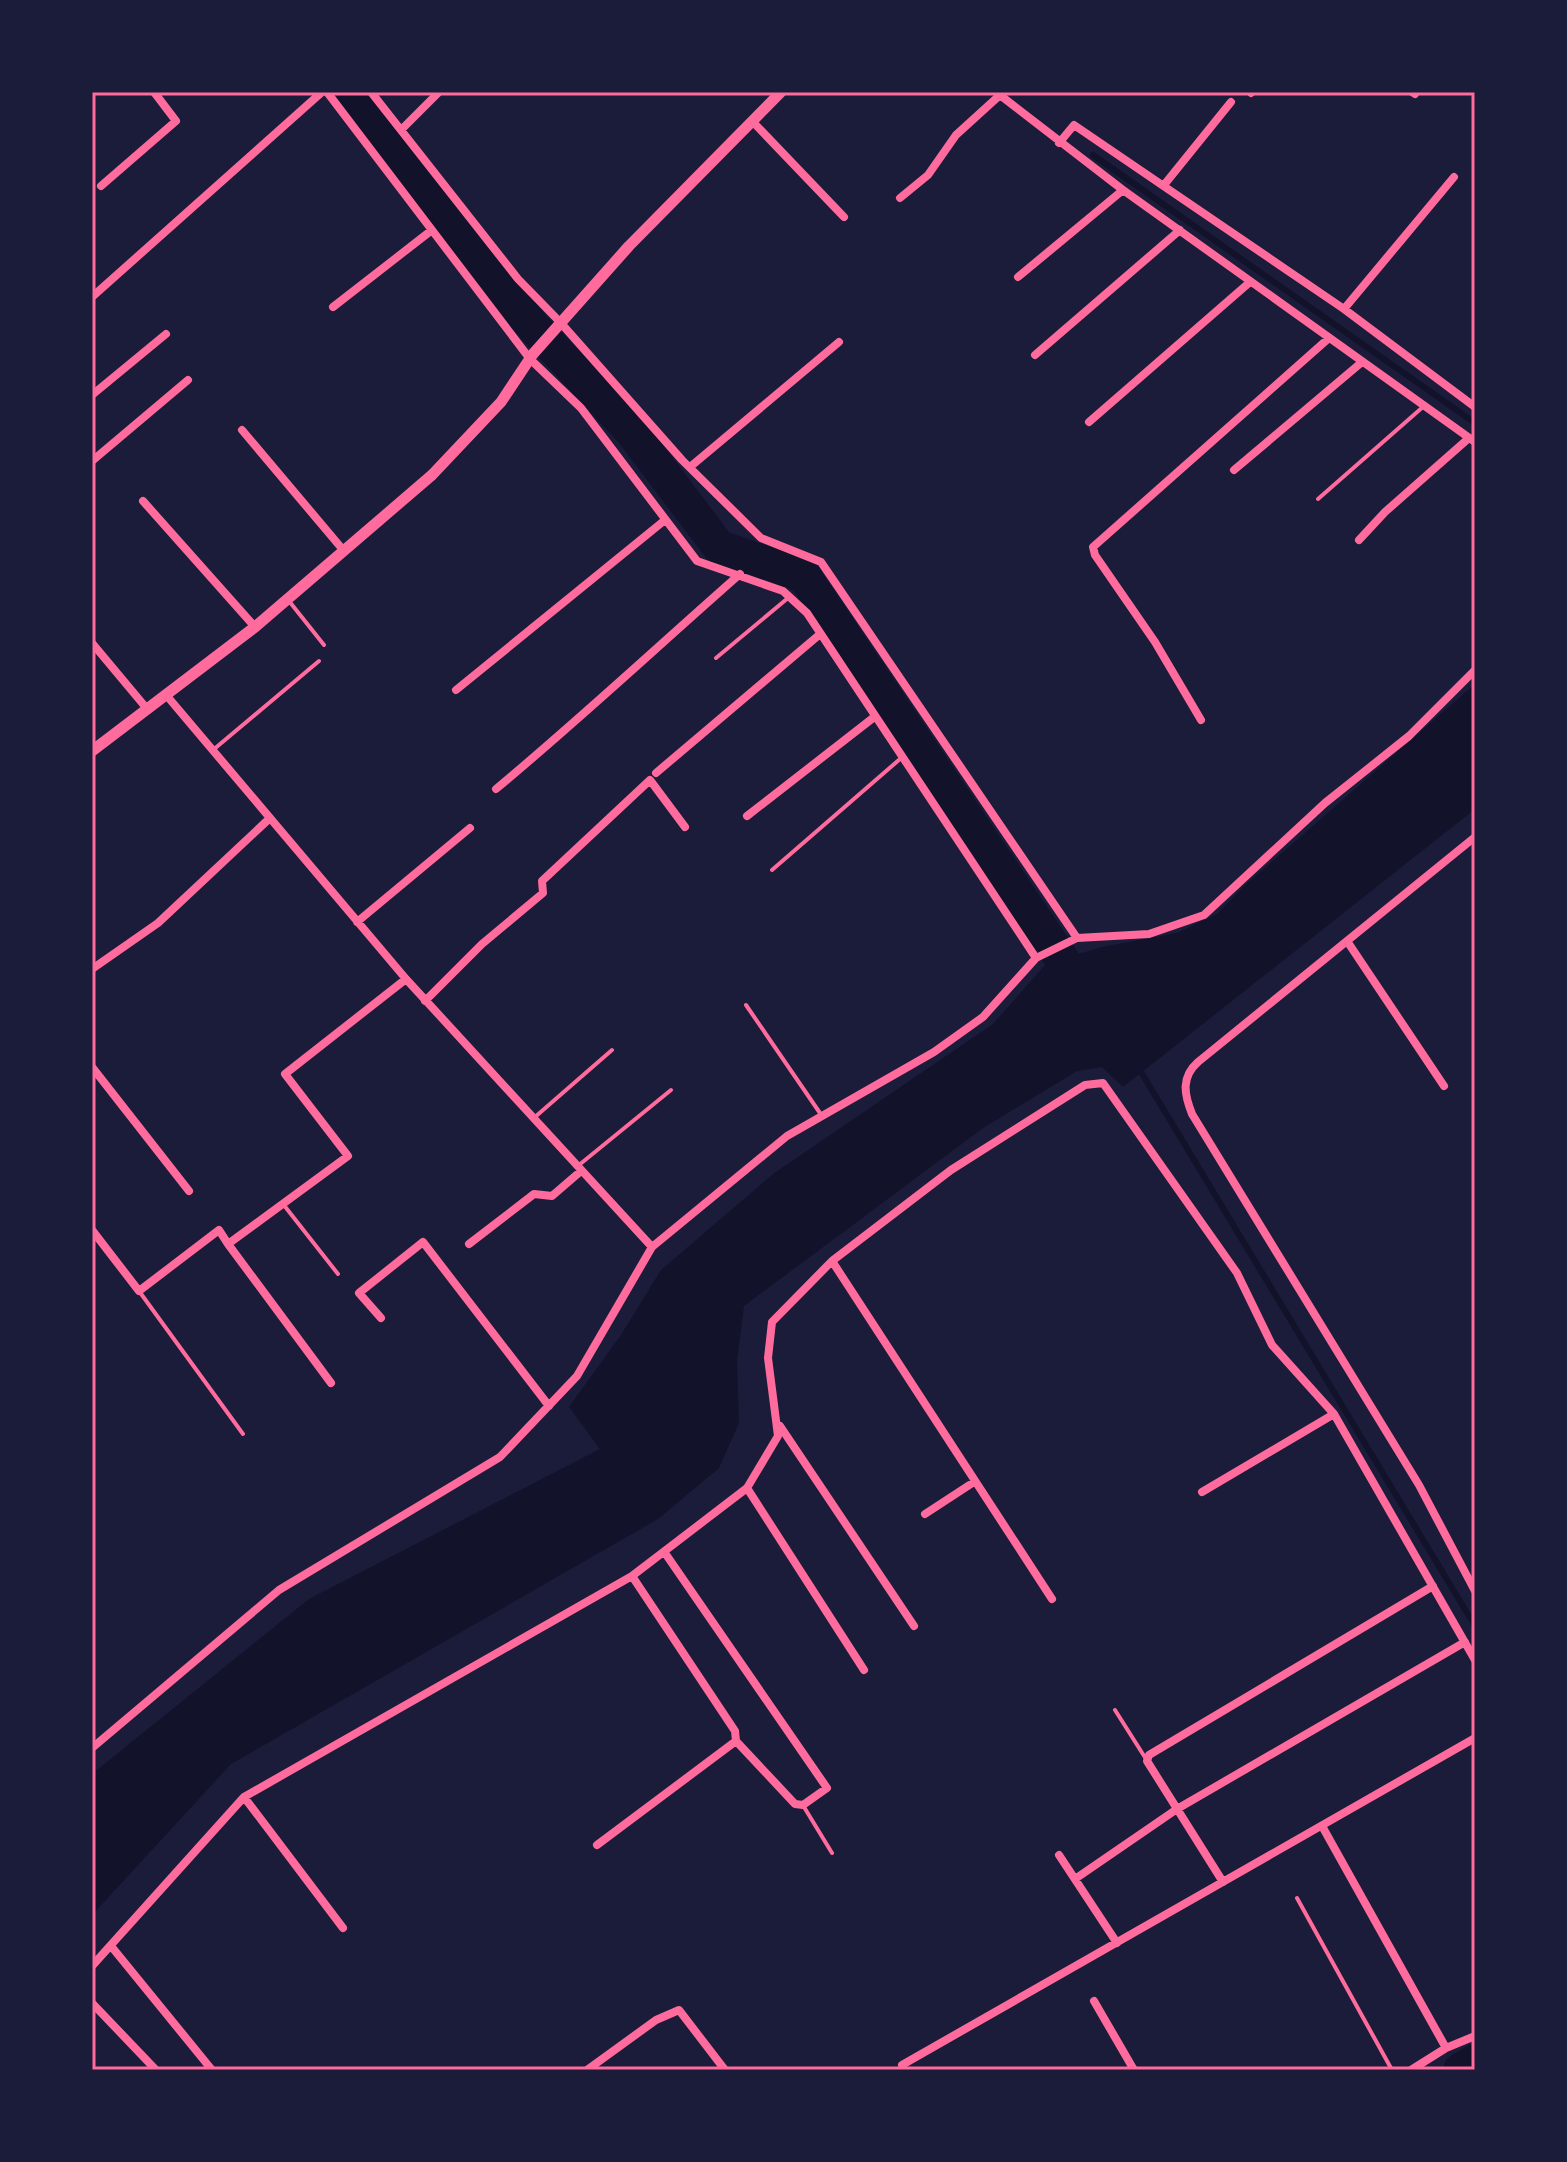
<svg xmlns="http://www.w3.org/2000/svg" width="1567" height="2162" font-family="'Space Grotesk',sans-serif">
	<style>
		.water { fill: #12122b }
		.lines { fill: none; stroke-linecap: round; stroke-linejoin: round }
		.stream { stroke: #12122b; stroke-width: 6 }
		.river { stroke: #12122b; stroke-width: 34 }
		.service { stroke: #ff6b9d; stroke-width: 4 }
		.minor { stroke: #ff6b9d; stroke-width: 8 }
		.tertiary { stroke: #ff6b9d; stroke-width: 11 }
		.neatline { fill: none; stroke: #ff6b9d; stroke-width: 3 }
	</style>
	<rect width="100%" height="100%" fill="#1b1b3a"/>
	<path class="water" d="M 1475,684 L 1475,809 L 1123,1087 L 1102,1067 L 1077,1071 L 983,1128 L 744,1306 L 737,1361 L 739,1423 L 719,1468 L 658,1519 L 231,1764 L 92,1915 L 92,1774 L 309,1599 L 600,1449 L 569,1407 L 621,1335 L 661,1270 L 773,1174 L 993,1024 L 1046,964 L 1102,947 L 1177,933 L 1217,914 L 1243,887 Z"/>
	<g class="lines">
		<path class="stream" d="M 1093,155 L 1475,423
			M 1138,1067 L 1475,1626"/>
		<path class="river" d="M 352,92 L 530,323 L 632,432 L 719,547 L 804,576 L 1088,998
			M 1460,2070 L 1475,2061"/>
		<path class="service" d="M 1318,499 L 1424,406
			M 289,601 L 324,645
			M 716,658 L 788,598
			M 213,750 L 319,661
			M 772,870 L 900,759
			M 746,1005 L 822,1116
			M 535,1117 L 612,1050
			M 579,1165 L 671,1090
			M 283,1204 L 338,1274
			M 139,1291 L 243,1434
			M 1115,1710 L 1146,1759
			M 804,1807 L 832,1853
			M 1297,1898 L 1392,2070"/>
		<path class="minor" d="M 327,92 L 530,359 L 581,408 L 697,561 L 783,591 L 807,613 L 1036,958
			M 371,92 L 518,279 L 560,322 L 682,460 L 761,538 L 821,562 L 1077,938
			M 996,92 L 1123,190 L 1475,442
			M 1412,92 L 1415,94
			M 1251,93 L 1252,92
			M 753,122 L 844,217
			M 401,130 L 439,92
			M 1059,143 L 1074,125 L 1344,309 L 1475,407
			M 1164,185 L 1231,102
			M 101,186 L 176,121 L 154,92
			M 900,198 L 928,175 L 956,135 L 1000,95
			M 1018,277 L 1123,190
			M 92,297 L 322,92
			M 333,307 L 432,230
			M 1344,309 L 1454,177
			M 1035,355 L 1180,230
			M 92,395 L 166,334
			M 1089,422 L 1250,282
			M 242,430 L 344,551
			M 92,461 L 188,380
			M 690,467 L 839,342
			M 1234,470 L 1362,362
			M 143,501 L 255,627
			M 1359,540 L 1385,512 L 1469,438
			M 92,643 L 148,710
			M 456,690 L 665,520
			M 167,696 L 406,979 L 652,1247
			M 1201,720 L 1155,642 L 1095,555 L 1093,547 L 1329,338
			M 656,773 L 819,635
			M 496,789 C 579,720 658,646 740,574
			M 747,816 L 873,718
			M 1475,837 L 1198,1062 C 1181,1077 1184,1094 1192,1114 L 1419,1485 L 1475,1591
			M 357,922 L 470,828
			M 1347,941 L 1444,1086
			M 92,969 L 158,923 L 270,818
			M 425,1001 L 482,944 L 543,893 L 542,881 L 650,780 L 685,827
			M 92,1067 L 189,1191
			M 92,1230 L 139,1291 L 219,1230 L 228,1244 L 348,1156 L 285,1074 L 406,979
			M 228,1244 L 331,1383
			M 469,1244 L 534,1194 L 552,1196 L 581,1171
			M 832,1261 L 1052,1599
			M 381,1318 L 359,1293 L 423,1242 L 549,1406
			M 780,1426 L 914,1626
			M 747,1488 L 864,1670
			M 1202,1492 L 1334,1414
			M 925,1514 L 974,1482
			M 665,1553 L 827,1788 L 803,1805 L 795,1804 L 736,1741
			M 92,1748 L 279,1590 L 500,1457 L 577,1376 L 652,1247 L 787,1136 L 934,1052 L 983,1017 L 1036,958 L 1077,938 L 1149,934 L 1204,915 L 1325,803 L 1409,736 L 1475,670
			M 244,1797 L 343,1928
			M 1322,1826 L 1446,2048
			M 597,1845 L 736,1741 L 735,1731 L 632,1576
			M 1059,1855 L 1117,1943
			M 1075,1879 L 1177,1809 L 1465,1642
			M 1223,1882 L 1147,1761 L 1149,1755 L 1433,1586
			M 111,1946 L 212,2070
			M 92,1966 L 244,1797 L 632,1576 L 747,1488 L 778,1436 L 768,1358 L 772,1322 L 832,1261 L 951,1170 L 1085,1085 L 1103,1083 L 1237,1273 L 1272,1345 L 1334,1414 L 1475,1660
			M 1094,2001 L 1134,2070
			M 92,2003 L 156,2070
			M 902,2065 L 1475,1738
			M 587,2070 L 656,2020 L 679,2010 L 725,2070
			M 1411,2070 L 1446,2048 L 1475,2036"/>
		<path class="tertiary" d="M 92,751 L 255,627 L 432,475 L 501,402 L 533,354 L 629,246 L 781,92"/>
	</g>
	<rect width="1567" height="2162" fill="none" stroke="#1b1b3a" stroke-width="188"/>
	<rect x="94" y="94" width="1379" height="1974" class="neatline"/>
</svg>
